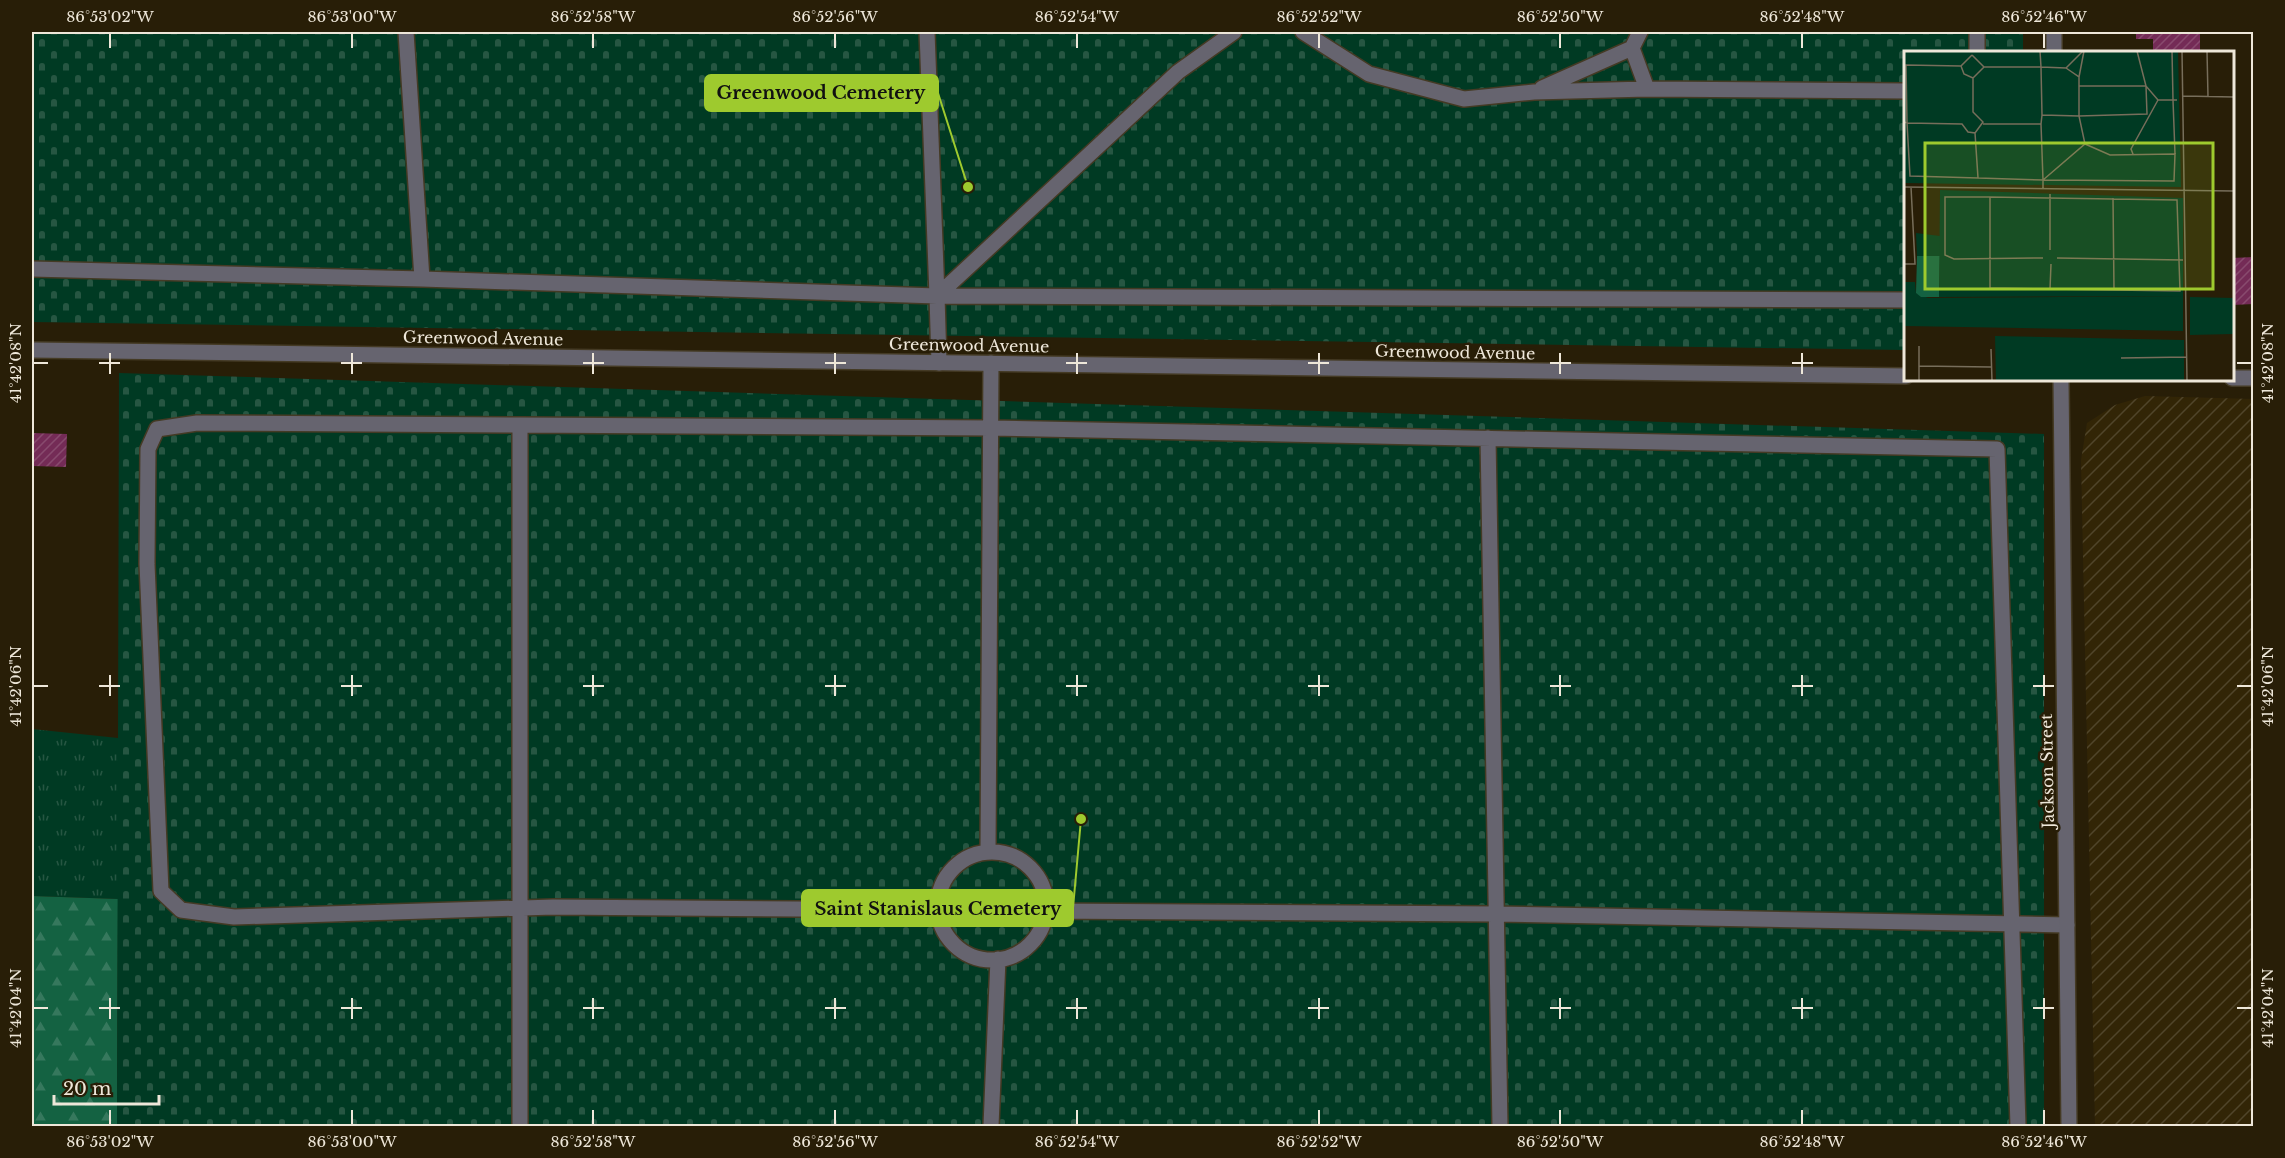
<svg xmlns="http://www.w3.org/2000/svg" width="2285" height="1158" font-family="'Libre Baskerville',serif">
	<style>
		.industrial { fill: url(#industrial-furrows) }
		.grass { fill: url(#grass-tufts) }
		.forest { fill: url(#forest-firs) }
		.cemetery { fill: url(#cemetery-stones) }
		.building { fill: url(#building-hatch) }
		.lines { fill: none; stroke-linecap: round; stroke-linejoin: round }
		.pedestrian-casing { stroke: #443a24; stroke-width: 18 }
		.minor-casing { stroke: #443a24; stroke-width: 18 }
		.tertiary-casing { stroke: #443a24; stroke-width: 18 }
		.pedestrian { stroke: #66646f; stroke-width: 15 }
		.minor { stroke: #66646f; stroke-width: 15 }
		.tertiary { stroke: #66646f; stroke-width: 15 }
		.ticks { fill: none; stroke: #eee7d9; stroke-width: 2 }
		.labels { text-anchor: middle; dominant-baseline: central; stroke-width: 5; stroke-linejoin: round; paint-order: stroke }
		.street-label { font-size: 16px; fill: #eee7d9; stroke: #281e07 }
		.inset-road { fill: none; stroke: #776e5b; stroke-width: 1.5 }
		.view { fill: #9eca2e; fill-opacity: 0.15; stroke: #9eca2e; stroke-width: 3 }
		.inset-edge { fill: none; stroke: #eee7d9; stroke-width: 3 }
		.leader { fill: none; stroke: #9eca2e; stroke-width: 2 }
		.callout-dot { fill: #9eca2e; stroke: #281e07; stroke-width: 2 }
		.callout { fill: #9eca2e; stroke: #9eca2e; stroke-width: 2 }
		.callout-label { font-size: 18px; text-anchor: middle; font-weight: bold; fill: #111 }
		.neatline { fill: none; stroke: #eee7d9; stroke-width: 2 }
		.ticks-label { font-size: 15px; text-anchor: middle; fill: #eee7d9 }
	</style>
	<defs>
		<pattern id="industrial-furrows" width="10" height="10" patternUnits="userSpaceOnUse" patternTransform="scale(1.5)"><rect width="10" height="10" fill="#322506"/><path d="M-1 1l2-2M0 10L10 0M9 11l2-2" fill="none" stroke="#50452a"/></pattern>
		<pattern id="grass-tufts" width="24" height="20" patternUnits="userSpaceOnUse" patternTransform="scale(1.5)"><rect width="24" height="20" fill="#003a23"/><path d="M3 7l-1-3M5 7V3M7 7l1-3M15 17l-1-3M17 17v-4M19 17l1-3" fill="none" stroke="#265642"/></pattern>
		<pattern id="forest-firs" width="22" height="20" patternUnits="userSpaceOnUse" patternTransform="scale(1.5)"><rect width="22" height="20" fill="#146242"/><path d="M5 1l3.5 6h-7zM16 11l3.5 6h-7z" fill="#36785d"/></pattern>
		<pattern id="cemetery-stones" width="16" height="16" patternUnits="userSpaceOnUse" patternTransform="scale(1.5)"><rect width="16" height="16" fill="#003a23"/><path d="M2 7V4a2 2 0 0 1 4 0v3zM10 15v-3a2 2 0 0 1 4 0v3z" fill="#265642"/></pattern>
		<pattern id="building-hatch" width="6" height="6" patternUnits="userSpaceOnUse" patternTransform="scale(1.5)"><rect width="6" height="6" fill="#742b56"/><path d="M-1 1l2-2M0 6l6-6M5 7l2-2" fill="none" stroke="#884a6e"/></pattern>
	</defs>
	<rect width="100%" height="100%" fill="#281e07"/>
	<path class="industrial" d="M 2145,396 L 2253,399 L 2253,1126 L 2095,1126 L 2081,460 L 2087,423 L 2115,405 Z"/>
	<path class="grass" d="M 32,729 L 118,738 L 118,899 L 32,896 Z"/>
	<path class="forest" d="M 32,896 L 118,899 L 117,1126 L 32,1126 Z"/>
	<path class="cemetery" d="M 32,32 L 2023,32 L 2023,52 L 1906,52 L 1905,350 L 32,322 Z
		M 119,373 L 2044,434 L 2044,1126 L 117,1126 Z"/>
	<path class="building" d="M 2136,32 L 2200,32 L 2200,52 L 2153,52 L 2153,39 L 2136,39 Z
		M 2254,257 L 2254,304 L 2232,305 L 2232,258 Z
		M 32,433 L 67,434 L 66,467 L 32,466 Z"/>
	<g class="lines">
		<defs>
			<path id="pedestrian" d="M 1303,32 L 1369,74 L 1464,99 L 1534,92 L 1647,89 L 1906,91
				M 1640,32 L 1632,48 L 1647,89
				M 1977,32 L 1977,52
				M 1542,88 L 1632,48
				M 32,269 L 422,279 L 406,32
				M 422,279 L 937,296 L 927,32
				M 937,296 L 1906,300
				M 939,363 L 937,296 L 1178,72 L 1234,32
				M 520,425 L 197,423 L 157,429 L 148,449 L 147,564 L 161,891 L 181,910 L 234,917 L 553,907 L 938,910
				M 1488,438 L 1500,1126
				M 988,852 L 991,363
				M938 906a54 54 0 1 1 108 0a54 54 0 1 1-108 0Z
				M 1046,911 L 1496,914 L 2067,925
				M 520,1126 L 520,425 L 991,428 L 1997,449 L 2018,1126
				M 991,1126 L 998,959"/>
			<path id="minor" d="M 2054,32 L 2054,52
				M 2061,380 L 2069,1126"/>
			<path id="tertiary" d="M 32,350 L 1906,376
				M 2232,378 L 2254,378"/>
		</defs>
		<use href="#pedestrian" class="pedestrian-casing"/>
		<use href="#minor" class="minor-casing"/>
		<use href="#tertiary" class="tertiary-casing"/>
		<use href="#pedestrian" class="pedestrian"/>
		<use href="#minor" class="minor"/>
		<use href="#tertiary" class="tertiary"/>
	</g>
	<path class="ticks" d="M 110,33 L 110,48M 352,33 L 352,48M 593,33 L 593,48M 835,33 L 835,48M 1077,33 L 1077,48M 1319,33 L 1319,48M 1560,33 L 1560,48M 1802,33 L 1802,48M 2044,33 L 2044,48M 110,353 L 110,374M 352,353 L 352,374M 593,353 L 593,374M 835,353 L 835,374M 1077,353 L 1077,374M 1319,353 L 1319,374M 1560,353 L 1560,374M 1802,353 L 1802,374M 33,363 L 48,363M 99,363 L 120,363M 341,363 L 362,363M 583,363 L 604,363M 825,363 L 846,363M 1066,363 L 1087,363M 1308,363 L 1329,363M 1550,363 L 1571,363M 1792,363 L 1813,363M 2237,363 L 2252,363M 110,675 L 110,696M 352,675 L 352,696M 593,675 L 593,696M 835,675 L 835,696M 1077,675 L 1077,696M 1319,675 L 1319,696M 1560,675 L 1560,696M 1802,675 L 1802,696M 2044,675 L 2044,696M 33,686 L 48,686M 99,686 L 120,686M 341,686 L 362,686M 583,686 L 604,686M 825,686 L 846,686M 1066,686 L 1087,686M 1308,686 L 1329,686M 1550,686 L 1571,686M 1792,686 L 1813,686M 2033,686 L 2054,686M 2237,686 L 2252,686M 110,998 L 110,1019M 352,998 L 352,1019M 593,998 L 593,1019M 835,998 L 835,1019M 1077,998 L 1077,1019M 1319,998 L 1319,1019M 1560,998 L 1560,1019M 1802,998 L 1802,1019M 2044,998 L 2044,1019M 33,1008 L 48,1008M 99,1008 L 120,1008M 341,1008 L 362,1008M 583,1008 L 604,1008M 825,1008 L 846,1008M 1066,1008 L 1087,1008M 1308,1008 L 1329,1008M 1550,1008 L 1571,1008M 1792,1008 L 1813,1008M 2033,1008 L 2054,1008M 2237,1008 L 2252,1008M 110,1110 L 110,1125M 352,1110 L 352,1125M 593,1110 L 593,1125M 835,1110 L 835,1125M 1077,1110 L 1077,1125M 1319,1110 L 1319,1125M 1560,1110 L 1560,1125M 1802,1110 L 1802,1125M 2044,1110 L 2044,1125"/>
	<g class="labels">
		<g class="street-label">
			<text transform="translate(483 338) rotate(1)">Greenwood Avenue</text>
			<text transform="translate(969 345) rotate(1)">Greenwood Avenue</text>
			<text transform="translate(1455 352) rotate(1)">Greenwood Avenue</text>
			<text transform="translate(2047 771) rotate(-91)">Jackson Street</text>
		</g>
	</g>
	<g transform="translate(1904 51)">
		<rect width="330" height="330" fill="#281e07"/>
		<path d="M 12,182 L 36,185 L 36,205 L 13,205 ZM 0,231 L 11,231 L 12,242 L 24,247 L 279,245 L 279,280 L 1,275 ZM 286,246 L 330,247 L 330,283 L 286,284 Z" fill="#003a23"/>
		<path d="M 13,205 L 36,205 L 35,246 L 17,246 L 12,242 Z" fill="#146242"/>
		<path d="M 0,0 L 274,0 L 277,136 L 0,132 ZM 36,139 L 279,147 L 279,245 L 35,246 Z" fill="#003a23"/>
		<path d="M 91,285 L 280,289 L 280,330 L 92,330 Z" fill="#003a23"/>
		<path class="inset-road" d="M 136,0 L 137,16 L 162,17 L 179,0M 278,0 L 283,330M 303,0 L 304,46M 68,4 L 80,16 L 69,27 L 69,61 L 79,71 L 71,82M 68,4 L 57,15 L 60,23 L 69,27M 162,17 L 175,26 L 175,65 L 243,63 L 242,35 L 254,49 L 269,49 L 268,0M 175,26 L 180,0M 175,35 L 242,35 L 233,0M 279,45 L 330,46M 138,64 L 175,65 L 181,93M 0,71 L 3,72 L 2,14 L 57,15M 3,72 L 58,73 L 64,81 L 71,82 L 74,127 L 6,125 ZM 79,73 L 137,73 L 138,64 L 137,16 L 80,16M 229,103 L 227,98 L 254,49M 271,103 L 269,49 L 273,49M 74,127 L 139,129 L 137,73M 139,129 L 270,130 L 271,103 L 206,104 L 181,93 L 139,129 L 139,138M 0,136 L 330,140M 86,146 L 273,149 L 276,240 L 86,237 ZM 86,146 L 41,146 L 41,204 L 50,208 L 139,207M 209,147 L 210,239M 146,199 L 146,143M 153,207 L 279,209M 0,213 L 11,213 L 7,136M 146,238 L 147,213M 15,295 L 15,330M 87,298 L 88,330M 217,307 L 283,306M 15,315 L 87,316"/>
		<path class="view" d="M 21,92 L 309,92 L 309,238 L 21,238 Z"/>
		<rect width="330" height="330" class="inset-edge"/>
	</g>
	<path class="leader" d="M968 187L938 93M1081 819L1073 908"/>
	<g class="callout-dot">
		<circle cx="968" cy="187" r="6"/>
		<circle cx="1081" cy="819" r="6"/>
	</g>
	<g class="callout">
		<rect x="705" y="75" width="233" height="36" rx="6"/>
		<rect x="802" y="890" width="271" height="36" rx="6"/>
	</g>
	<g class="callout-label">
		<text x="821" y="99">Greenwood Cemetery</text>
		<text x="938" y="915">Saint Stanislaus Cemetery</text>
	</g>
	<rect width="2285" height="1158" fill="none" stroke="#281e07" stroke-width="66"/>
	<path d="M54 1095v9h105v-9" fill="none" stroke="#eee7d9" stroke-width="3"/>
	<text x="63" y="1095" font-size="18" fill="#eee7d9" stroke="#281e07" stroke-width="4.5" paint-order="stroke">20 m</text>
	<rect x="33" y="33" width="2219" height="1092" class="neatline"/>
	<g class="ticks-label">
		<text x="110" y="22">86°53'02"W</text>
		<text x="352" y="22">86°53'00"W</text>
		<text x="593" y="22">86°52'58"W</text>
		<text x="835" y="22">86°52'56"W</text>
		<text x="1077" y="22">86°52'54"W</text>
		<text x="1319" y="22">86°52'52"W</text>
		<text x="1560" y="22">86°52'50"W</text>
		<text x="1802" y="22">86°52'48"W</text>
		<text x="2044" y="22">86°52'46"W</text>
		<text transform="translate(16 363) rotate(-90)" y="5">41°42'08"N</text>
		<text transform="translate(2268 363) rotate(-90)" y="5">41°42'08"N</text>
		<text transform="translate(16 686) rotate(-90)" y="5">41°42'06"N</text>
		<text transform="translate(2268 686) rotate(-90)" y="5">41°42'06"N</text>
		<text transform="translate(16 1008) rotate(-90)" y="5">41°42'04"N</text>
		<text transform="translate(2268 1008) rotate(-90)" y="5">41°42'04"N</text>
		<text x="110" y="1147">86°53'02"W</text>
		<text x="352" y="1147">86°53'00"W</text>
		<text x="593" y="1147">86°52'58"W</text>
		<text x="835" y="1147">86°52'56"W</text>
		<text x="1077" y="1147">86°52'54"W</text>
		<text x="1319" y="1147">86°52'52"W</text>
		<text x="1560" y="1147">86°52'50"W</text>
		<text x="1802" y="1147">86°52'48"W</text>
		<text x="2044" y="1147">86°52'46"W</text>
	</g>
</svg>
